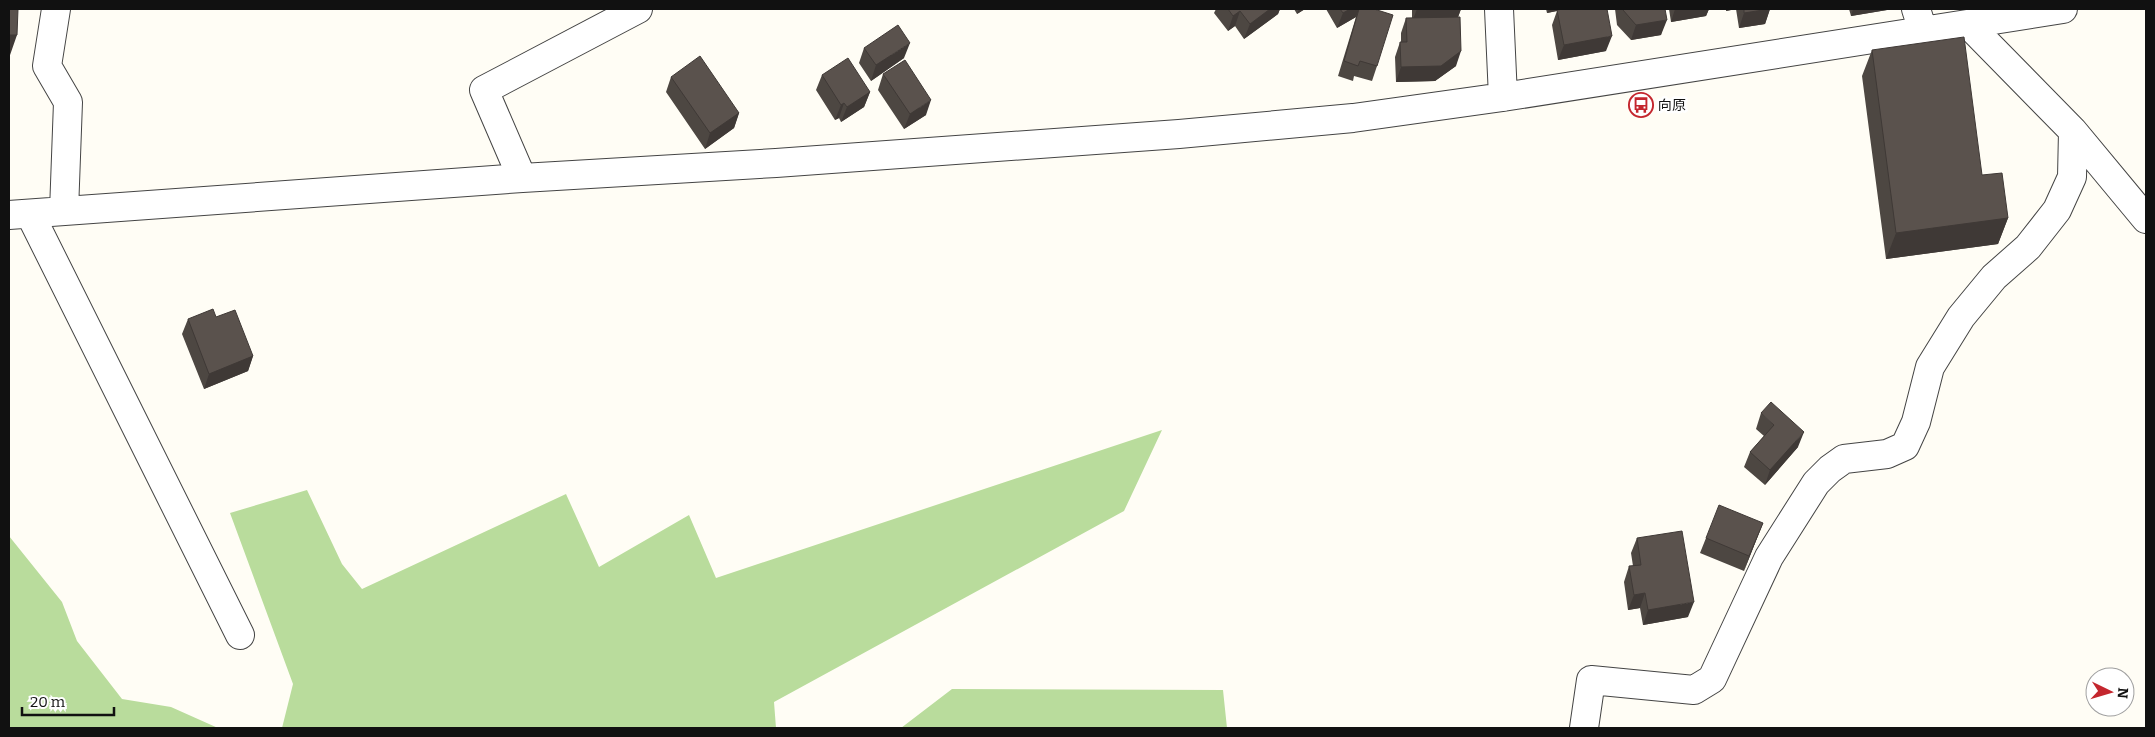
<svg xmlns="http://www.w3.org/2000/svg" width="2155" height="737" font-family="Bitter,'Noto Sans JP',serif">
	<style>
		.forest { fill: #b9dc9c }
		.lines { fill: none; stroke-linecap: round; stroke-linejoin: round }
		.minor-casing { stroke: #444; stroke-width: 30 }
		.minor { stroke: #fff; stroke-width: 28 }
		.wall { fill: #4d4742 }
		.shaded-wall { fill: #3f3936 }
		.building { fill: #5a524d; stroke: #3f3936 }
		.labels { text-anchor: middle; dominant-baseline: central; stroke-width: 5; stroke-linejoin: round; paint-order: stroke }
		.poi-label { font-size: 14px; fill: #111; stroke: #fff; text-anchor: start }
	</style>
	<rect width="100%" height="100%" fill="#fffdf5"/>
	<path class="forest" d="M 1162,430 L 1124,511 L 774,702 L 776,728 L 282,728 L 293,684 L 230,513 L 307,490 L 342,564 L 362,589 L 566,494 L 599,567 L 689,515 L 716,578 Z
		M 9,536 L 62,602 L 77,641 L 122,699 L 171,707 L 218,728 L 9,728 Z
		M 952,689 L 1223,690 L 1227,728 L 901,728 Z"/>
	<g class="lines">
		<defs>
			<path id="minor" d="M 56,9 L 47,66 L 68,102 L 64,211
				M 1499,9 L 1503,97
				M 1916,9 L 1923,31
				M 1968,24 L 2073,131 L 2146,219
				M 522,178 L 484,90 L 638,9
				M 30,214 L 240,635
				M 9,215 L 522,178 L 776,163 L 1179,134 L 1353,118 L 1503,97 L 2063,9
				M 1584,728 L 1591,680 L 1694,690 L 1712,679 L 1769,557 L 1816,483 L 1830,469 L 1844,459 L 1887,454 L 1905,446 L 1916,422 L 1930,367 L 1961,317 L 1994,277 L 2028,247 L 2057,210 L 2072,177 L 2073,131"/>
		</defs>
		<use href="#minor" class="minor-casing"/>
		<use href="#minor" class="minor"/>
	</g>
	<path class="wall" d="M 1216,9 L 1280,9 L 1278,14 L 1244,39 L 1235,26 L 1228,31 L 1214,13 Z
		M 1294,9 L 1305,9 L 1297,14 Z
		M 1326,9 L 1374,9 L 1377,66 L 1372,81 L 1354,76 L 1353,81 L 1338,76 L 1356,17 L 1337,28 Z
		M 1412,9 L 1461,9 L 1458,17 L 1456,66 L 1435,81 L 1396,82 L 1395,57 L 1400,42 L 1401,42 L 1401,33 L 1406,18 L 1412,18 Z
		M 1546,9 L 1607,9 L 1606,51 L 1558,60 L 1552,25 L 1557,11 L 1547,13 Z
		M 1615,9 L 1665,9 L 1661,35 L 1631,40 L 1617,25 Z
		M 1669,9 L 1709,9 L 1706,16 L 1671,22 Z
		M 1726,9 L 1770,9 L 1765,24 L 1739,28 L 1736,9 L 1726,11 Z
		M 1849,9 L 1893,9 L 1851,16 Z
		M 864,48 L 904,58 L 871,81 L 859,63 Z
		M 1872,50 L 1982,175 L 2008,218 L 1998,244 L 1886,259 L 1862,76 Z
		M 883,74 L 926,115 L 904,129 L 878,90 Z
		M 822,75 L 870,92 L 864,107 L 841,122 L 839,118 L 835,120 L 816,90 Z
		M 671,77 L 739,113 L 734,128 L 705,149 L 666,92 Z
		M 188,319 L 253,356 L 248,371 L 204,389 L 182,334 Z
		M 1761,413 L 1798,447 L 1765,485 L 1744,467 L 1750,452 L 1764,436 L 1756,429 Z
		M 1763,523 L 1744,571 L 1700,553 L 1706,538 Z
		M 1637,538 L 1688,617 L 1643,625 L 1640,608 L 1628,610 L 1624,582 L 1629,566 L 1633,566 L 1631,553 Z"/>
	<path class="shaded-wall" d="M 1270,9 L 1280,9 L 1278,14 L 1244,39 L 1250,24 Z
		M 1299,9 L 1305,9 L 1297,14 Z
		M 1350,9 L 1359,9 L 1356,17 L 1337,28 L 1343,13 Z
		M 1417,9 L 1461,9 L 1457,20 L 1412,22 Z
		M 1549,9 L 1566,9 L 1547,13 Z
		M 1675,9 L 1709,9 L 1706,16 L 1671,22 Z
		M 1727,9 L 1736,9 L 1726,11 Z
		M 1770,9 L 1765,24 L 1739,28 L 1744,13 Z
		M 1853,9 L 1893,9 L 1851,16 Z
		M 1240,11 L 1235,26 L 1228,31 L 1233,16 Z
		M 1667,20 L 1661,35 L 1631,40 L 1636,25 Z
		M 9,35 L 17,35 L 9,58 Z
		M 1612,36 L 1606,51 L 1558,60 L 1564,45 Z
		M 910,43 L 904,58 L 871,81 L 876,65 Z
		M 1461,51 L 1456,66 L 1435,81 L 1396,82 L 1401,67 Z
		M 870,92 L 864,107 L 841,122 L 847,107 Z
		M 931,100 L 926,115 L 904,129 L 910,114 Z
		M 844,103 L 839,118 L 835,120 L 841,105 Z
		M 739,113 L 734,128 L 705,149 L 710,133 Z
		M 2008,218 L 1998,244 L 1886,259 L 1896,233 Z
		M 253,356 L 248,371 L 204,389 L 209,374 Z
		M 1804,432 L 1798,447 L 1765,485 L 1770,470 Z
		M 1763,523 L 1757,538 L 1744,571 L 1749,556 Z
		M 1645,593 L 1640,608 L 1628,610 L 1634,595 Z
		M 1694,602 L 1688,617 L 1643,625 L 1648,610 Z"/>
	<path class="building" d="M 9,9 L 18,9 L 17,35 L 9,35 Z
		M 1228,9 L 1270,9 L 1250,24 L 1240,11 L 1233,16 Z
		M 1340,9 L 1350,9 L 1343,13 Z
		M 1359,9 L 1374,9 L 1393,15 L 1377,66 L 1360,61 L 1358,66 L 1344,61 Z
		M 1564,9 L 1607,9 L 1612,36 L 1564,45 L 1557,10 Z
		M 1623,9 L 1665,9 L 1667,20 L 1636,25 L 1623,10 Z
		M 1744,9 L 1769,9 L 1744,13 Z
		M 1460,17 L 1461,51 L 1441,66 L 1401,67 L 1400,42 L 1407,42 L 1406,18 Z
		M 898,25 L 910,43 L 876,65 L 864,48 Z
		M 1964,37 L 1982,175 L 2002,173 L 2008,218 L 1896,233 L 1872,50 Z
		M 700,56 L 739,113 L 710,133 L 671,77 Z
		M 848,58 L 870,92 L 847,107 L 844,103 L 841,105 L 822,75 Z
		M 905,60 L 931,100 L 910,114 L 883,74 Z
		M 213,309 L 216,317 L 235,310 L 253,356 L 209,374 L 188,319 Z
		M 1771,402 L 1804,432 L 1770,470 L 1750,452 L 1774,425 L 1761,413 Z
		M 1719,505 L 1763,523 L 1749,556 L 1706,538 Z
		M 1682,531 L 1694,602 L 1648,610 L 1645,593 L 1634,595 L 1629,566 L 1641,565 L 1637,538 Z"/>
	<defs>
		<symbol id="bus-ring" viewBox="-11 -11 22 22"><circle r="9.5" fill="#fff" stroke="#c4262e" stroke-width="1.5"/><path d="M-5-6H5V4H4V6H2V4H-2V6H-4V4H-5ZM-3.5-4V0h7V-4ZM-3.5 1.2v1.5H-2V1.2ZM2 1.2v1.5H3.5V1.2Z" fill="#c4262e"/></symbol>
	</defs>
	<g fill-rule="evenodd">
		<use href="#bus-ring" x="1627" y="91" width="28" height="28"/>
	</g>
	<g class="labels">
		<g class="poi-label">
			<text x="1658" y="105">向原</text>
		</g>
	</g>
	<rect width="2155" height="737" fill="none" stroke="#111111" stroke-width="20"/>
	<g transform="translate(2110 692) rotate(95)"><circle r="24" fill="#ffffff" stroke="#a0a0a0"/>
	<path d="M0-4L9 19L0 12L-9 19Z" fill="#c4262e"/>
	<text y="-8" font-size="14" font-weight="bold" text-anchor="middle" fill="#111111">N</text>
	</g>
	<path d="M22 707v8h92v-8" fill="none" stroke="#111111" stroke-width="2.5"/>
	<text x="30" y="707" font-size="15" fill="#111111" stroke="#ffffff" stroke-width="4" paint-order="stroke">20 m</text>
</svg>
